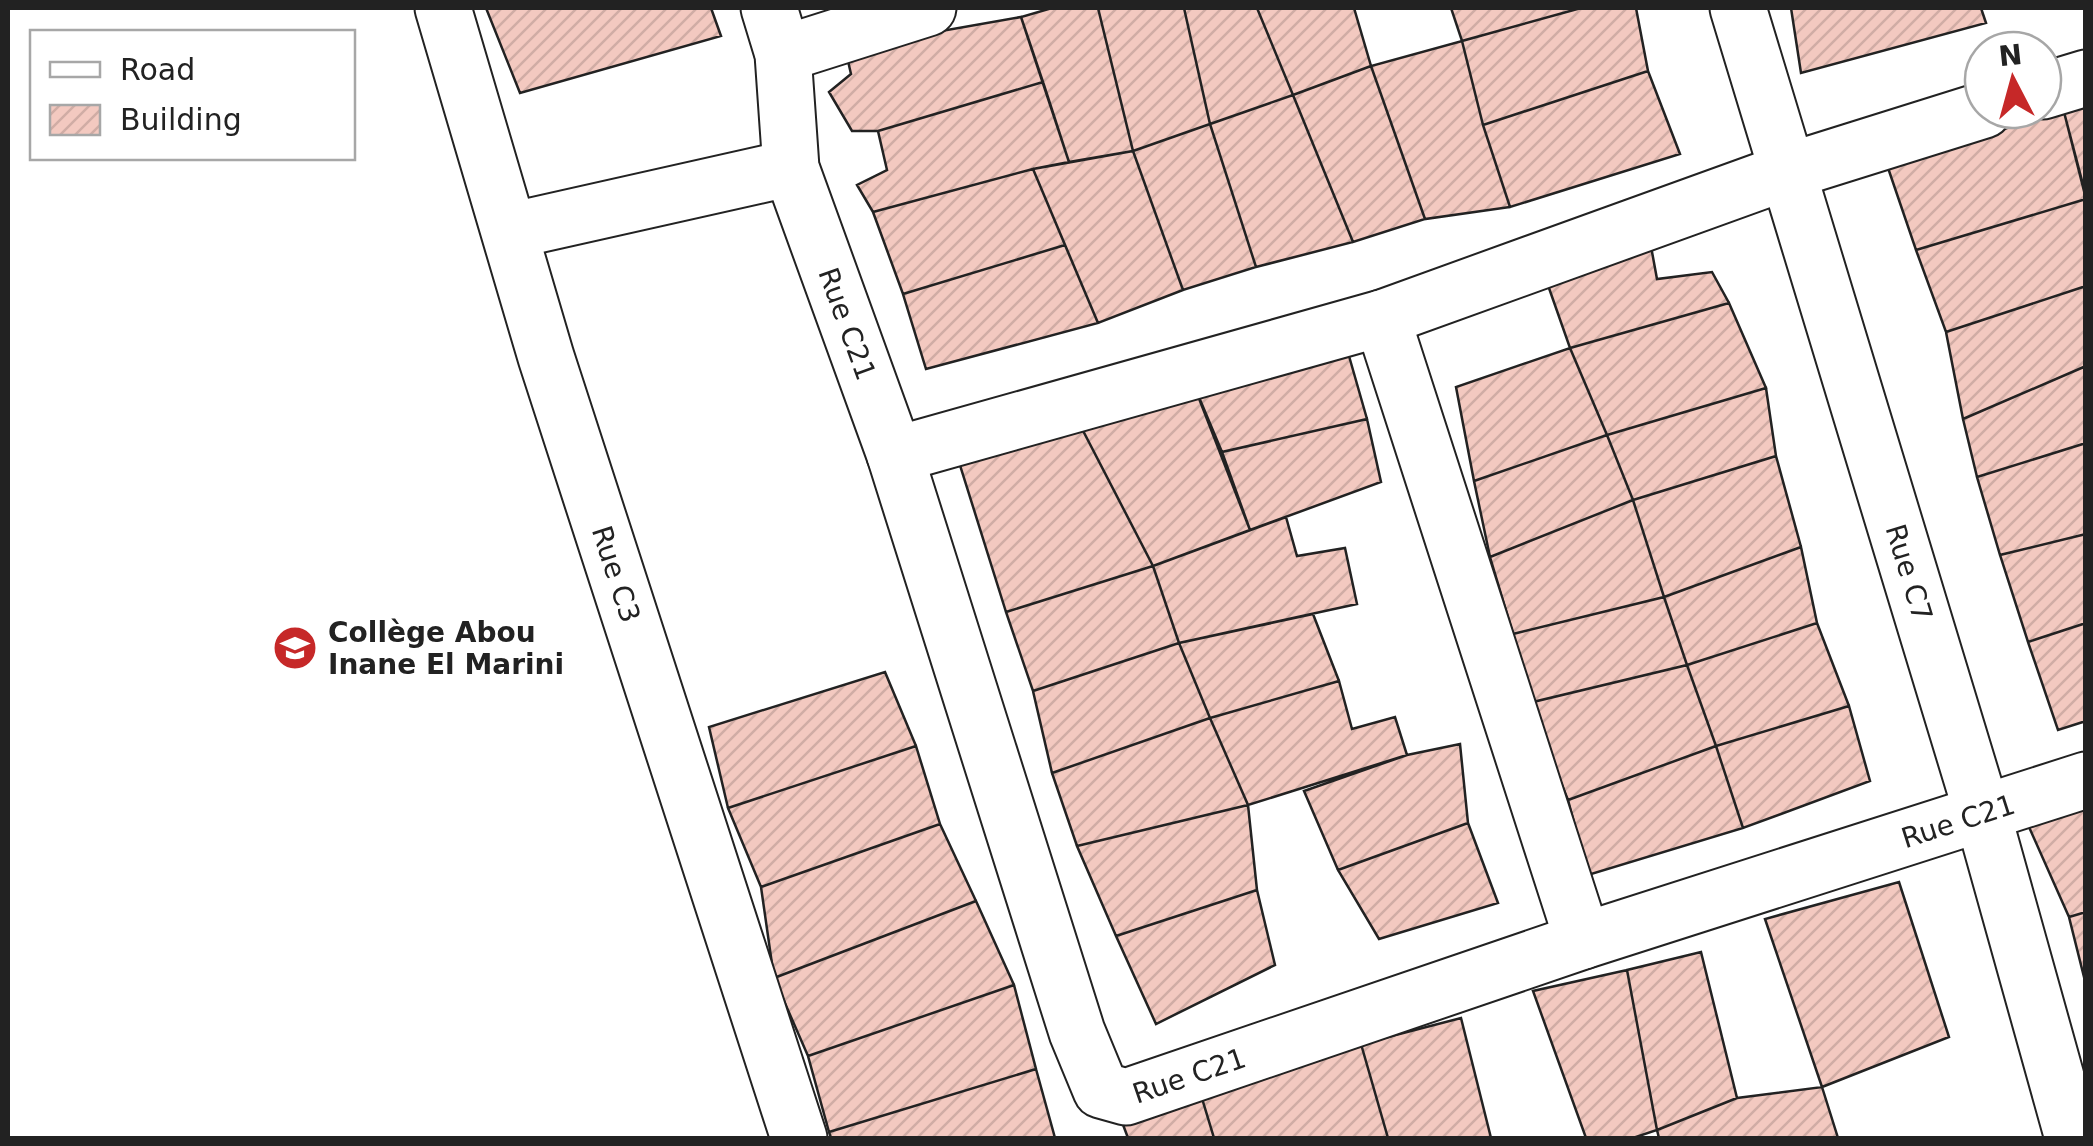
<svg xmlns="http://www.w3.org/2000/svg" width="2093" height="1146" font-family="'DejaVu Sans',sans-serif">
	<style>
		.building { fill: url(#building-hatch); stroke: #222; stroke-width: 2.5 }
		.lines { fill: none; stroke-linecap: round; stroke-linejoin: round }
		.minor-casing { stroke: #222; stroke-width: 59 }
		.minor { stroke: #fff; stroke-width: 55 }
		.labels { text-anchor: middle; dominant-baseline: central; stroke-width: 8; stroke-linejoin: round; paint-order: stroke }
		.street-label { font-size: 28px; fill: #222; stroke: #fff }
		.poi-label { font-size: 28px; font-weight: bold; fill: #222; stroke: #fff; text-anchor: start }
	</style>
	<defs>
		<pattern id="building-hatch" width="6" height="6" patternUnits="userSpaceOnUse" patternTransform="scale(2.5)"><rect width="6" height="6" fill="#f3c9c0"/><path d="M-1 1l2-2M0 6l6-6M5 7l2-2" fill="none" stroke="#d0aca5"/></pattern>
	</defs>
	<rect width="100%" height="100%" fill="#fff"/>
	<path class="building" d="M 486,8 L 711,8 L 721,36 L 520,93 Z
		M 1052,8 L 1098,8 L 1133,151 L 1069,162 L 1021,17 Z
		M 1098,8 L 1184,8 L 1210,124 L 1133,151 Z
		M 1184,8 L 1257,8 L 1293,95 L 1210,124 Z
		M 1257,8 L 1354,8 L 1371,66 L 1293,95 Z
		M 1451,8 L 1581,8 L 1462,41 Z
		M 1581,8 L 1636,8 L 1648,71 L 1483,125 L 1462,41 Z
		M 1791,8 L 1981,8 L 1986,23 L 1801,73 Z
		M 1021,17 L 1043,82 L 878,131 L 852,131 L 829,92 L 851,74 L 845,48 Z
		M 1462,41 L 1483,125 L 1510,207 L 1425,219 L 1371,66 Z
		M 1371,66 L 1425,219 L 1353,242 L 1293,95 Z
		M 1648,71 L 1680,154 L 1510,207 L 1483,125 Z
		M 1043,82 L 1069,162 L 1033,169 L 873,212 L 857,185 L 887,170 L 878,131 Z
		M 1293,95 L 1353,242 L 1256,267 L 1210,124 Z
		M 2086,105 L 2086,196 L 2064,112 Z
		M 2064,112 L 2086,199 L 1916,250 L 1886,162 Z
		M 1210,124 L 1256,267 L 1183,290 L 1133,151 Z
		M 1133,151 L 1183,290 L 1098,323 L 1033,169 Z
		M 1033,169 L 1065,245 L 903,294 L 873,212 Z
		M 2086,199 L 2086,286 L 1946,332 L 1916,250 Z
		M 1650,241 L 1657,279 L 1712,272 L 1729,303 L 1570,348 L 1543,271 Z
		M 1065,245 L 1098,323 L 926,369 L 903,294 Z
		M 2086,286 L 2086,366 L 1963,419 L 1946,332 Z
		M 1729,303 L 1766,388 L 1607,435 L 1570,348 Z
		M 1345,342 L 1367,419 L 1222,452 L 1193,383 Z
		M 1570,348 L 1607,435 L 1474,481 L 1456,387 Z
		M 2086,366 L 2086,443 L 1977,477 L 1963,419 Z
		M 1193,383 L 1250,530 L 1153,566 L 1078,421 Z
		M 1766,388 L 1776,456 L 1633,500 L 1607,435 Z
		M 1367,419 L 1381,482 L 1250,530 L 1222,452 Z
		M 1078,421 L 1153,566 L 1006,612 L 959,462 Z
		M 1607,435 L 1633,500 L 1490,557 L 1474,481 Z
		M 2086,443 L 2086,534 L 2000,555 L 1977,477 Z
		M 1776,456 L 1801,547 L 1664,597 L 1633,500 Z
		M 1633,500 L 1664,597 L 1513,634 L 1490,557 Z
		M 1286,517 L 1297,556 L 1345,548 L 1357,604 L 1179,643 L 1153,566 Z
		M 2086,534 L 2086,623 L 2028,642 L 2000,555 Z
		M 1801,547 L 1817,623 L 1687,665 L 1664,597 Z
		M 1153,566 L 1179,643 L 1033,691 L 1006,612 Z
		M 1664,597 L 1687,665 L 1529,703 L 1513,634 Z
		M 1313,614 L 1339,681 L 1210,718 L 1179,643 Z
		M 1817,623 L 1849,706 L 1716,746 L 1687,665 Z
		M 2086,623 L 2086,721 L 2058,730 L 2028,642 Z
		M 1179,643 L 1210,718 L 1052,773 L 1033,691 Z
		M 1687,665 L 1716,746 L 1568,800 L 1529,703 Z
		M 885,672 L 916,746 L 728,808 L 709,727 Z
		M 1339,681 L 1352,729 L 1395,717 L 1407,755 L 1248,805 L 1210,718 Z
		M 1849,706 L 1870,781 L 1743,828 L 1716,746 Z
		M 1210,718 L 1248,805 L 1077,846 L 1052,773 Z
		M 1460,744 L 1468,823 L 1338,870 L 1304,791 L 1407,755 Z
		M 916,746 L 940,824 L 761,887 L 728,808 Z
		M 1716,746 L 1743,828 L 1588,875 L 1568,800 Z
		M 1248,805 L 1257,890 L 1116,936 L 1077,846 Z
		M 2086,808 L 2086,912 L 2069,917 L 2029,827 Z
		M 1468,823 L 1498,903 L 1379,939 L 1338,870 Z
		M 940,824 L 976,901 L 774,978 L 761,887 Z
		M 1899,882 L 1949,1037 L 1822,1087 L 1765,919 Z
		M 1257,890 L 1275,965 L 1156,1024 L 1116,936 Z
		M 976,901 L 1014,985 L 808,1056 L 774,978 Z
		M 2086,912 L 2086,985 L 2069,917 Z
		M 1701,952 L 1737,1098 L 1657,1130 L 1627,970 Z
		M 1627,970 L 1657,1130 L 1633,1138 L 1586,1138 L 1533,991 Z
		M 1014,985 L 1036,1069 L 829,1132 L 808,1056 Z
		M 1461,1018 L 1491,1138 L 1388,1138 L 1361,1044 Z
		M 1361,1044 L 1388,1138 L 1214,1138 L 1201,1095 Z
		M 1036,1069 L 1055,1138 L 831,1138 L 829,1132 Z
		M 1822,1087 L 1838,1138 L 1659,1138 L 1657,1130 L 1737,1098 Z
		M 1201,1095 L 1214,1138 L 1128,1138 L 1122,1122 Z"/>
	<g class="lines">
		<defs>
			<g id="minor">
				<path id="s1" d="M 443,8 L 546,357 L 799,1138"/>
				<path id="s2" d="M 769,8 L 783,54 L 791,168 L 895,455 L 1077,1032 L 1101,1090 L 1126,1097 L 1583,941 L 2086,780"/>
				<path id="s3" d="M 1738,8 L 1982,812 L 2073,1138"/>
				<path d="M 783,54 L 928,8"/>
				<path d="M 2043,91 L 2086,78"/>
				<path d="M 510,231 L 791,168"/>
				<path d="M 1382,318 L 1583,941"/>
				<path d="M 895,455 L 1382,318 L 1786,172 L 1984,110"/>
			</g>
		</defs>
		<use href="#minor" class="minor-casing"/>
		<use href="#minor" class="minor"/>
	</g>
	<defs>
		<symbol id="school-disc" viewBox="-11 -11 22 22"><circle r="9.5" fill="#c62828" stroke="#fff"/><path d="M0-5L7-2L0 1L-7-2ZM-4 1L0 2.5L4 1V4Q0 6-4 4Z" fill="#fff"/></symbol>
	</defs>
	<g fill-rule="evenodd">
		<use href="#school-disc" x="270" y="623" width="50" height="50"/>
	</g>
	<g class="labels">
		<g class="street-label">
			<text stroke="none"><textPath href="#s2" startOffset="328">Rue C21</textPath></text>
			<text stroke="none"><textPath href="#s3" startOffset="590">Rue C7</textPath></text>
			<text stroke="none"><textPath href="#s1" startOffset="592">Rue C3</textPath></text>
			<text stroke="none"><textPath href="#s2" startOffset="2038">Rue C21</textPath></text>
			<text stroke="none"><textPath href="#s2" startOffset="1228">Rue C21</textPath></text>
		</g>
		<g class="poi-label">
			<text x="328" y="632">Collège Abou<tspan x="328" dy="32">Inane El Marini</tspan></text>
		</g>
	</g>
	<rect width="2093" height="1146" fill="none" stroke="#222222" stroke-width="20"/>
	<rect x="30" y="30" width="325" height="130" fill="#ffffff" stroke="#a7a7a7" stroke-width="2.5"/>
	<rect x="50" y="62" width="50" height="15" fill="#ffffff" stroke="#a7a7a7" stroke-width="2.5"/>
	<text x="120" y="80" font-size="30" fill="#222222">Road</text>
	<rect x="50" y="105" width="50" height="30" fill="url(#building-hatch)" stroke="#a7a7a7" stroke-width="2.5"/>
	<text x="120" y="130" font-size="30" fill="#222222">Building</text>
	<g transform="translate(2013 80) rotate(354)"><circle r="48" fill="#ffffff" stroke="#a7a7a7" stroke-width="2.5"/>
	<path d="M0-8L18 38L0 25L-18 38Z" fill="#c62828"/>
	<text y="-15" font-size="28" font-weight="bold" text-anchor="middle" fill="#222222">N</text>
	</g>
</svg>
